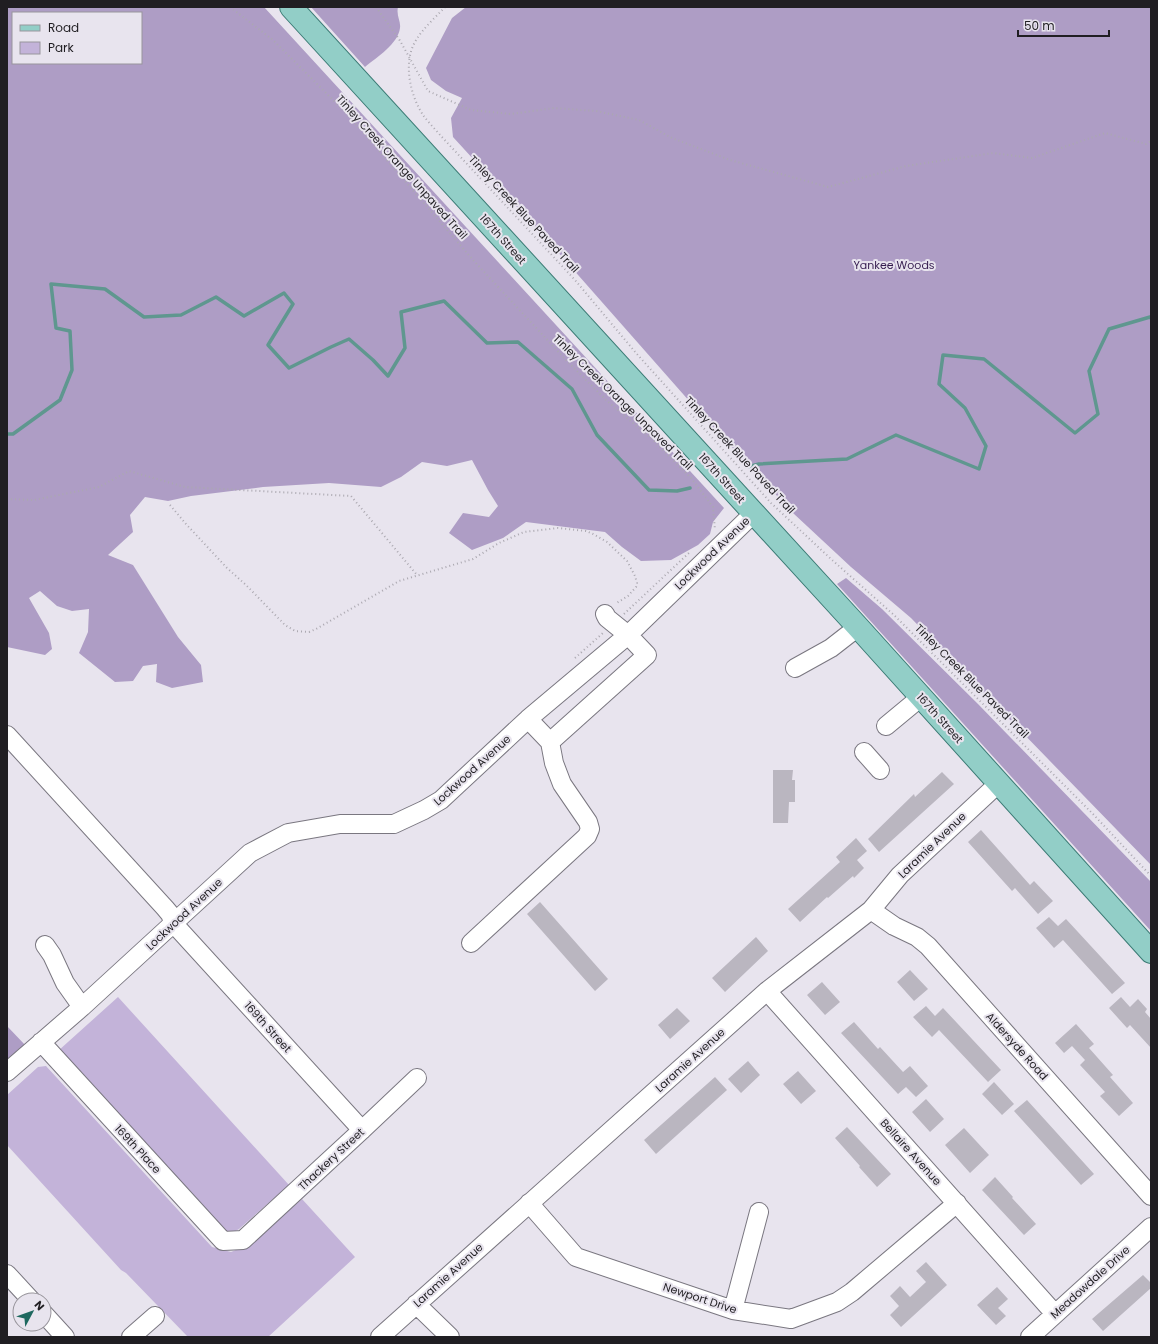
<svg xmlns="http://www.w3.org/2000/svg" width="1158" height="1344" font-family="Poppins,sans-serif">
	<style>
		.green { fill: #c3b3d9 }
		.forest { fill: #ae9dc5; fill-rule: evenodd }
		.lines { fill: none; stroke-linecap: round; stroke-linejoin: round }
		.stream { stroke: #5f978f; stroke-width: 3.5 }
		.building { fill: #bab6c0 }
		.minor-casing { stroke: #7a7780; stroke-width: 20 }
		.major-casing { stroke: #3b7b75; stroke-width: 24 }
		.path { stroke: #aba8b0; stroke-width: 2; stroke-dasharray: 1 3; stroke-linecap: butt }
		.minor { stroke: #fff; stroke-width: 18 }
		.major { stroke: #92cec7; stroke-width: 22 }
		.labels { text-anchor: middle; dominant-baseline: central; stroke-width: 4; stroke-linejoin: round; paint-order: stroke }
		.street-label { font-size: 11px; fill: #201e22; stroke: #e8e4ee }
		.park-label { font-size: 11px; fill: #351c4f; stroke: #e8e4ee }
	</style>
	<rect width="100%" height="100%" fill="#e8e4ee"/>
	<path class="green" d="M 118,997 L 289,1185 L 239,1229 L 232,1233 L 222,1231 L 58,1051 Z
		M 46,1066 L 212,1247 L 231,1252 L 250,1244 L 302,1199 L 355,1257 L 268,1337 L 188,1337 L 126,1273 L 121,1270 L 7,1145 L 7,1095 L 38,1067 Z"/>
	<path class="forest" d="M 7,7 L 264,7 L 724,508 L 713,522 L 710,534 L 698,545 L 671,560 L 641,561 L 622,547 L 605,532 L 526,522 L 503,538 L 472,550 L 449,533 L 463,513 L 489,517 L 498,506 L 488,490 L 472,460 L 447,466 L 422,462 L 401,477 L 381,487 L 329,483 L 263,487 L 191,496 L 168,501 L 145,497 L 130,515 L 133,532 L 108,555 L 133,565 L 178,637 L 201,665 L 203,682 L 172,688 L 156,682 L 157,664 L 143,666 L 133,681 L 115,682 L 79,653 L 88,632 L 89,609 L 72,611 L 57,606 L 40,591 L 29,598 L 49,633 L 52,649 L 45,655 L 7,647 ZM 13,13 L 141,13 L 141,63 L 13,63 Z
		M 311,7 L 398,7 C 396,16 401,21 400,28 C 398,44 377,57 365,67 Z
		M 466,7 L 1151,7 L 1151,865 L 911,618 L 851,567 L 793,513 L 698,411 L 549,242 L 453,137 L 451,118 L 462,98 L 446,91 L 431,80 L 426,68 L 452,18 Z
		M 846,578 L 882,609 L 978,704 L 1151,882 L 1151,931 L 837,584 Z
		M 7,1026 L 26,1046 L 7,1062 Z"/>
	<g class="lines">
		<path class="stream" d="M 7,434 L 13,434 L 60,400 L 72,370 L 70,331 L 56,328 L 51,284 L 105,289 L 144,317 L 181,315 L 216,297 L 244,316 L 284,293 L 293,304 L 268,345 L 289,368 L 331,347 L 349,339 L 373,360 L 388,376 L 405,348 L 401,312 L 444,301 L 487,343 L 518,342 L 572,389 L 597,435 L 649,490 L 677,491 L 690,488
			M 747,467 L 759,464 L 847,459 L 896,435 L 979,469 L 986,446 L 965,408 L 939,384 L 943,355 L 984,359 L 1075,433 L 1098,414 L 1089,371 L 1109,329 L 1150,317 L 1151,318"/>
	</g>
	<path class="building" d="M 773,770 L 793,770 L 792,780 L 795,780 L 795,802 L 789,802 L 788,823 L 773,823 Z
		M 942,772 L 954,784 L 879,852 L 868,839 L 914,794 L 915,797 Z
		M 981,830 L 1030,885 L 1034,881 L 1053,901 L 1038,914 L 1015,888 L 1012,891 L 968,842 Z
		M 856,838 L 867,851 L 857,860 L 864,868 L 854,878 L 853,876 L 828,898 L 827,897 L 800,922 L 788,909 L 840,862 L 836,857 Z
		M 540,902 L 608,979 L 595,991 L 527,914 Z
		M 1049,917 L 1058,926 L 1066,919 L 1125,983 L 1112,994 L 1063,940 L 1054,948 L 1036,928 Z
		M 756,937 L 768,951 L 725,992 L 712,978 Z
		M 910,970 L 928,989 L 914,1001 L 897,982 Z
		M 822,982 L 840,1002 L 825,1015 L 807,995 Z
		M 1121,997 L 1130,1007 L 1138,999 L 1147,1009 L 1145,1012 L 1151,1019 L 1151,1048 L 1130,1025 L 1127,1028 L 1109,1008 Z
		M 926,1006 L 935,1016 L 943,1008 L 1001,1070 L 988,1082 L 939,1030 L 932,1037 L 913,1017 Z
		M 677,1008 L 690,1021 L 670,1039 L 658,1025 Z
		M 854,1022 L 878,1049 L 880,1047 L 903,1072 L 910,1066 L 928,1086 L 916,1097 L 906,1087 L 898,1094 L 841,1033 Z
		M 1076,1024 L 1094,1044 L 1089,1048 L 1113,1075 L 1110,1077 L 1133,1103 L 1119,1116 L 1100,1096 L 1105,1092 L 1080,1065 L 1085,1060 L 1072,1046 L 1064,1053 L 1055,1043 Z
		M 748,1061 L 760,1075 L 741,1093 L 728,1079 Z
		M 798,1071 L 816,1091 L 801,1104 L 783,1084 Z
		M 715,1077 L 727,1090 L 656,1154 L 644,1140 Z
		M 994,1082 L 1014,1104 L 1002,1115 L 982,1094 Z
		M 926,1099 L 944,1119 L 930,1132 L 912,1112 Z
		M 1027,1100 L 1094,1174 L 1081,1185 L 1014,1111 Z
		M 847,1127 L 891,1174 L 877,1187 L 859,1167 L 860,1166 L 835,1138 Z
		M 964,1128 L 989,1155 L 970,1173 L 945,1145 Z
		M 995,1177 L 1013,1197 L 1012,1198 L 1036,1224 L 1024,1235 L 982,1190 Z
		M 926,1262 L 947,1285 L 901,1327 L 890,1315 L 899,1306 L 890,1296 L 900,1286 L 910,1297 L 926,1282 L 916,1271 Z
		M 1143,1275 L 1151,1283 L 1151,1288 L 1103,1331 L 1092,1319 Z
		M 997,1287 L 1008,1299 L 998,1308 L 1006,1316 L 996,1325 L 977,1305 Z"/>
	<g class="lines">
		<defs>
			<path id="minor" d="M 795,668 L 831,648 L 858,627
				M 528,719 L 550,742 L 647,655 L 628,635 L 607,618 L 605,614
				M 886,726 L 921,697
				M 7,735 L 165,908 L 170,914 L 174,924 L 362,1130
				M 864,752 L 880,770
				M 871,910 L 894,926 L 917,937 L 928,946 L 1151,1196
				M 471,943 L 587,836 L 590,829 L 588,822 L 562,784 L 554,763 L 550,742
				M 45,945 L 52,955 L 65,983 L 82,1007
				M 767,991 L 1055,1314
				M 41,1042 L 223,1241 L 243,1240 L 362,1130 L 417,1078
				M 7,1072 L 82,1007 L 250,853 L 288,833 L 340,824 L 394,824 L 424,810 L 441,800 L 528,719 L 628,635 L 754,513
				M 529,1203 L 576,1257 L 733,1310 L 791,1319 L 837,1302 L 852,1292 L 957,1203
				M 7,1274 L 31,1300
				M 416,1304 L 450,1337
				M 733,1310 L 759,1212
				M 44,1314 L 65,1337
				M 131,1337 L 155,1316
				M 380,1337 L 767,991 L 871,910 L 900,875 L 999,783
				M 1030,1337 L 1151,1227"/>
			<path id="major" d="M 291,7 L 858,627 L 1151,952"/>
		</defs>
		<use href="#minor" class="minor-casing"/>
		<use href="#major" class="major-casing"/>
		<path class="path" d="M 230,7 L 273,40 L 348,115 L 474,261 L 566,360 L 606,400 L 652,439 L 691,478 L 713,507 L 715,530
			M 376,7 L 399,39 L 428,91 L 471,110 L 511,114 L 554,108 L 596,111 L 639,120 L 672,138 L 730,160 L 828,187 L 906,166 L 993,153 L 1032,158 L 1105,133 L 1146,144 L 1151,141
			M 445,7 C 435,18 422,29 415,42 C 403,63 410,95 423,115 C 428,122 435,129 441,136 L 575,280 L 636,353 L 771,503 L 831,559 L 894,615 L 1093,814 L 1151,876
			M 7,499 L 34,500 L 99,487 L 129,471 L 185,487 L 351,496 L 417,575
			M 170,505 L 186,524 L 227,568 L 246,585 L 285,625 L 295,631 L 309,632 L 316,629 L 399,581 L 473,559 L 499,543 L 524,532 L 558,528 L 586,531 L 593,534 L 607,542 L 627,561 L 635,576 L 637,583 L 636,587 L 628,596 L 615,604
			M 624,614 L 691,551
			M 575,658 L 603,633"/>
		<use href="#minor" class="minor"/>
		<use href="#major" class="major"/>
	</g>
	<g class="labels">
		<g class="street-label">
			<text transform="translate(402 167) rotate(48)">Tinley Creek Orange Unpaved Trail</text>
			<text transform="translate(524 214) rotate(47)">Tinley Creek Blue Paved Trail</text>
			<text transform="translate(503 239) rotate(48)">167th Street</text>
			<text transform="translate(623 402) rotate(44)">Tinley Creek Orange Unpaved Trail</text>
			<text transform="translate(740 455) rotate(47)">Tinley Creek Blue Paved Trail</text>
			<text transform="translate(722 478) rotate(48)">167th Street</text>
			<text transform="translate(712 553) rotate(-44)">Lockwood Avenue</text>
			<text transform="translate(972 681) rotate(45)">Tinley Creek Blue Paved Trail</text>
			<text transform="translate(940 718) rotate(48)">167th Street</text>
			<text transform="translate(472 770) rotate(-42)">Lockwood Avenue</text>
			<text transform="translate(932 845) rotate(-44)">Laramie Avenue</text>
			<text transform="translate(184 914) rotate(-43)">Lockwood Avenue</text>
			<text transform="translate(268 1027) rotate(48)">169th Street</text>
			<text transform="translate(1017 1046) rotate(48)">Aldersyde Road</text>
			<text transform="translate(690 1060) rotate(-42)">Laramie Avenue</text>
			<text transform="translate(138 1149) rotate(47)">169th Place</text>
			<text transform="translate(911 1152) rotate(48)">Bellaire Avenue</text>
			<text transform="translate(331 1159) rotate(-43)">Thackery Street</text>
			<text transform="translate(448 1275) rotate(-42)">Laramie Avenue</text>
			<text transform="translate(1090 1282) rotate(-42)">Meadowdale Drive</text>
			<text transform="translate(700 1298) rotate(18)">Newport Drive</text>
		</g>
		<g class="park-label">
			<text x="894" y="265">Yankee Woods</text>
		</g>
	</g>
	<rect width="1158" height="1344" fill="none" stroke="#201e22" stroke-width="16"/>
	<rect x="12" y="12" width="130" height="52" fill="#e8e4ee" stroke="#98959c"/>
	<rect x="20" y="25" width="20" height="6" fill="#92cec7" stroke="#98959c"/>
	<text x="48" y="32" font-size="12" fill="#201e22">Road</text>
	<rect x="20" y="42" width="20" height="12" fill="#c3b3d9" stroke="#98959c"/>
	<text x="48" y="52" font-size="12" fill="#201e22">Park</text>
	<g transform="translate(32 1312) rotate(49)"><circle r="19" fill="#e8e4ee" stroke="#98959c"/>
	<path d="M0-3L7 15L0 10L-7 15Z" fill="#1e685f"/>
	<text y="-6" font-size="11" font-weight="bold" text-anchor="middle" fill="#201e22">N</text>
	</g>
	<path d="M1018 30v6h91v-6" fill="none" stroke="#201e22" stroke-width="2"/>
	<text x="1024" y="30" font-size="12" fill="#201e22" stroke="#e8e4ee" stroke-width="3" paint-order="stroke">50 m</text>
</svg>
